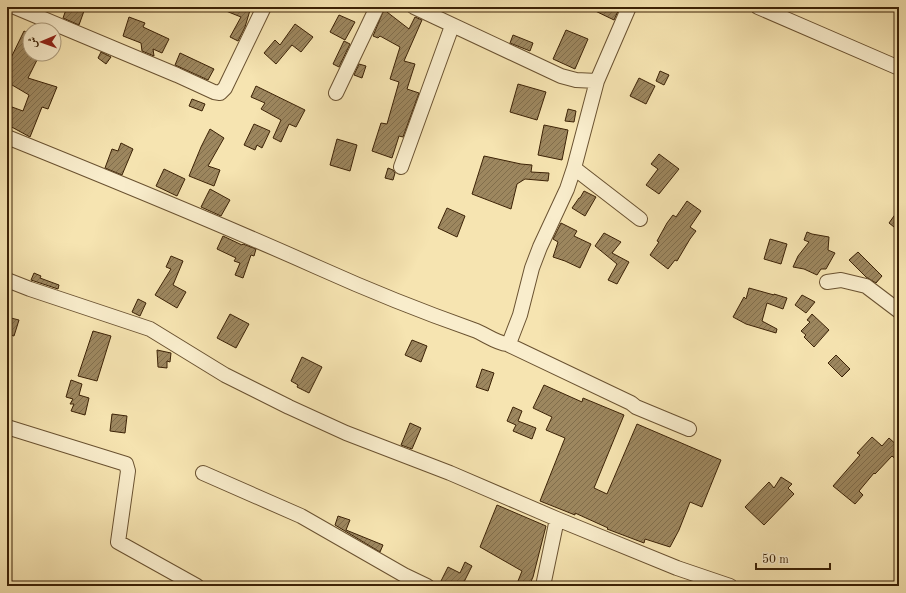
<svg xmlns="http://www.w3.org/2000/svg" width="906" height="593" font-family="'Old Standard TT',Amiri,serif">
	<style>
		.building { fill: url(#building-hatch); stroke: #3c2206 }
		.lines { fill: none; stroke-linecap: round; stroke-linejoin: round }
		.minor-casing { stroke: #6a5231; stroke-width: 16 }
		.minor { stroke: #f9edcc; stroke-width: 14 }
	</style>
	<defs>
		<pattern id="building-hatch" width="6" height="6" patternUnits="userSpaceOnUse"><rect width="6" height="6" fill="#9d875f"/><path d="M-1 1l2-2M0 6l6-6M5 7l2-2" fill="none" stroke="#816e4c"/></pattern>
	</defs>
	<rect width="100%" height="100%" fill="#f6e4b1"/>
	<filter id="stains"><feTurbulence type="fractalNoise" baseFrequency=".005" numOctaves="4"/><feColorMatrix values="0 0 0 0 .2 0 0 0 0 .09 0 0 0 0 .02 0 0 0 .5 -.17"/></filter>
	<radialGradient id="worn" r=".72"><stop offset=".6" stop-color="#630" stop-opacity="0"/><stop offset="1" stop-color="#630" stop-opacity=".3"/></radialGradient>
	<path class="building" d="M 67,7 L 73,7 L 84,11 L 79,25 L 63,18 Z
		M 216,7 L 251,7 L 245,27 L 238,41 L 230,37 L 241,17 Z
		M 385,7 L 389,7 L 387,12 L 409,29 L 415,17 L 422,20 L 404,61 L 415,64 L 407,89 L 419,93 L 403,137 L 399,136 L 392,158 L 372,151 L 381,123 L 387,124 L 399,82 L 390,79 L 400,47 L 380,36 L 378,38 L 373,36 Z
		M 587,7 L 620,7 L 614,20 Z
		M 339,15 L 355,22 L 345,40 L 330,32 Z
		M 129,17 L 145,23 L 143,27 L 169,39 L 162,53 L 153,49 L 154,56 L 142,51 L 141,43 L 123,36 Z
		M 295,24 L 313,37 L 301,52 L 292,45 L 276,64 L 264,53 L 275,40 L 280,45 Z
		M 566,30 L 588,39 L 575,69 L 553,59 Z
		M 24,31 L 30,34 L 30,54 L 40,54 L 28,78 L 57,87 L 48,109 L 42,107 L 30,137 L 8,125 L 12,107 L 23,111 L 29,95 L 7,82 L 7,66 Z
		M 513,35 L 533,43 L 530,51 L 510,43 Z
		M 344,41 L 350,44 L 339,67 L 333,64 Z
		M 101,52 L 111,57 L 106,64 L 98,58 Z
		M 180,53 L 214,69 L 208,80 L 175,65 Z
		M 359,64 L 366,66 L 362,78 L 354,75 Z
		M 660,71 L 669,75 L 664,85 L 656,81 Z
		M 639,78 L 655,86 L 646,104 L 630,96 Z
		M 518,84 L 546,92 L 537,120 L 510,112 Z
		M 256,86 L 305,110 L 296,127 L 289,124 L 281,142 L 273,138 L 281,120 L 261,109 L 265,103 L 251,97 Z
		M 192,99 L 205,104 L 202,111 L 189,106 Z
		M 568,109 L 576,111 L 574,122 L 565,121 Z
		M 254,124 L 270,131 L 262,148 L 257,145 L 255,150 L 244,145 Z
		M 544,125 L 568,130 L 562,160 L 538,155 Z
		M 210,129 L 224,138 L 208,166 L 220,170 L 214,186 L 189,176 L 201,147 Z
		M 337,139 L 357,145 L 350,171 L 330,165 Z
		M 121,143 L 133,149 L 122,175 L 105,168 L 112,149 L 118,151 Z
		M 659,154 L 679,169 L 659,194 L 646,185 L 658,169 L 651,164 Z
		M 484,156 L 521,164 L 532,165 L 531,172 L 549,173 L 548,181 L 525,179 L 517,184 L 511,209 L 472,194 Z
		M 388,168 L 393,170 L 395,173 L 393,180 L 385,178 Z
		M 164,169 L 185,179 L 177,196 L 156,186 Z
		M 210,189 L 230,200 L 221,216 L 201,207 Z
		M 584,191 L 596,197 L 585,216 L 572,208 L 579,198 L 580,198 Z
		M 687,201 L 701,211 L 690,227 L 696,231 L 690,239 L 677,261 L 675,260 L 668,269 L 650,255 L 659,242 L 657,241 L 667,223 L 673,215 L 676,217 Z
		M 447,208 L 465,216 L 457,237 L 438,228 Z
		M 899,209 L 899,231 L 889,223 Z
		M 561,223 L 577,231 L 574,236 L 591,244 L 580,268 L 565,261 L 553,257 L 558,242 L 553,239 Z
		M 807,232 L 812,234 L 829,237 L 828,250 L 835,253 L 826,269 L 821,269 L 817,275 L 804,269 L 793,267 L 798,256 L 809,242 L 804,240 Z
		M 604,233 L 621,242 L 612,253 L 629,262 L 617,284 L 608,280 L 617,264 L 595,246 Z
		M 223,236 L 242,245 L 243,244 L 256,249 L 254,256 L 251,255 L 243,278 L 235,275 L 240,263 L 234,261 L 236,258 L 217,249 Z
		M 770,239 L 787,244 L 781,264 L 764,259 Z
		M 858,252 L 882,276 L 876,283 L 866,277 L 849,260 Z
		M 171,256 L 183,261 L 173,285 L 186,292 L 177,308 L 155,295 L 171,269 L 166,267 Z
		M 34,273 L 41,276 L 40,278 L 59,285 L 58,289 L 31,280 Z
		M 749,288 L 774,295 L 774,294 L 787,298 L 783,309 L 767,303 L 762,321 L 777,329 L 776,333 L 746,324 L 733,317 L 744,297 L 746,299 Z
		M 802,295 L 815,302 L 806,313 L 795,305 Z
		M 138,299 L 146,303 L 140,316 L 132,312 Z
		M 230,314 L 249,324 L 236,348 L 217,338 Z
		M 812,314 L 829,330 L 814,347 L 804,337 L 806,335 L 801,331 L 810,322 L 807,320 Z
		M 7,317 L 19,320 L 14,336 L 7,334 Z
		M 93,331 L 111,336 L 97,381 L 78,376 Z
		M 412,340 L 427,346 L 421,362 L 405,355 Z
		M 157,350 L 171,353 L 170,362 L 167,361 L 167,368 L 158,367 Z
		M 836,355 L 850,369 L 842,377 L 828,363 Z
		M 302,357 L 322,367 L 309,393 L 297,387 L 298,385 L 291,381 Z
		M 482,369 L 494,373 L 488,391 L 476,387 Z
		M 71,380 L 82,384 L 79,395 L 89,398 L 85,415 L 71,411 L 74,404 L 70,404 L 73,399 L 66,397 Z
		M 544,385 L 582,402 L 583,398 L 624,415 L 594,488 L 607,494 L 637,424 L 721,460 L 702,507 L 690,502 L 679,530 L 670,547 L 645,539 L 644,543 L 607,529 L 608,528 L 575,513 L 575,515 L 540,501 L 565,438 L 546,430 L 552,417 L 533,408 Z
		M 513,407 L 522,411 L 518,421 L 536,428 L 532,439 L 513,431 L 516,425 L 507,421 Z
		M 112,414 L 127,416 L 125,433 L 110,431 Z
		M 410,423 L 421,428 L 412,449 L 401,445 Z
		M 872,437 L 882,446 L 889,438 L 899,447 L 899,462 L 892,456 L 875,474 L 874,473 L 859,491 L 863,495 L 855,504 L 833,486 L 860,455 L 857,453 Z
		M 781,477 L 792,484 L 788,488 L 794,494 L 764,525 L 745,507 L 769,482 L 774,488 Z
		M 497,505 L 546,526 L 533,577 L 529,586 L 516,586 L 522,571 L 480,547 Z
		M 338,516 L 350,520 L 346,530 L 383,545 L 380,552 L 335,525 Z
		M 465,562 L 472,566 L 462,586 L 445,586 L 440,583 L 448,567 L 460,573 Z"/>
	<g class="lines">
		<defs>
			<path id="minor" d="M 15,7 L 177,75 L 214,92 L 220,93 L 225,88 L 264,7
				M 414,7 L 561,76 L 576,80 L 597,81
				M 629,7 L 597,81 L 574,168 L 640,219
				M 758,7 L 899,68
				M 336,93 L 377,7
				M 7,137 C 111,179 214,221 317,267 C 368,290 420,311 474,330 C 485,334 496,343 507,344 L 510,341 L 520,315 L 532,268 L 540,247 L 567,189 L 574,168
				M 401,167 L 452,26
				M 7,280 L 30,289 L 150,329 L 225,375 L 289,407 L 346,433 L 450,473 L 557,519 L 677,568 L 730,586
				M 827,282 L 841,280 L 866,286 L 899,311
				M 507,344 L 631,403 L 636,407 L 689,429
				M 7,427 L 126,464 L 128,471 L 118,542 L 197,586
				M 203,473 L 301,516 L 404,575 L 427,586
				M 543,586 L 557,519"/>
		</defs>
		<use href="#minor" class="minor-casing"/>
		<use href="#minor" class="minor"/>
	</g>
	<rect width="906" height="593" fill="none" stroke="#f6e4b1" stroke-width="24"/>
	<rect x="8" y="8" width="890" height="577" fill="none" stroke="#3c2206" stroke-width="2"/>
	<rect x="12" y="12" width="882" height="569" fill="none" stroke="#3c2206"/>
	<g transform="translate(42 42) rotate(268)"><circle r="19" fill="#f9edcc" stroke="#ad9c7d"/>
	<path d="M0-3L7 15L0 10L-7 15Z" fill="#8f2418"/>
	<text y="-6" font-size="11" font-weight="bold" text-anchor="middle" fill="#3c2206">ش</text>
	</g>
	<path d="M756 563v6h74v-6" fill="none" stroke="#3c2206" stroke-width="2"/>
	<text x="762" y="563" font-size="12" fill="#3c2206" stroke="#f9edcc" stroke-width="3" paint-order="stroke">50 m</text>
	<rect width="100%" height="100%" filter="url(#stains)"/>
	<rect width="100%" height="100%" fill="url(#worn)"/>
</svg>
